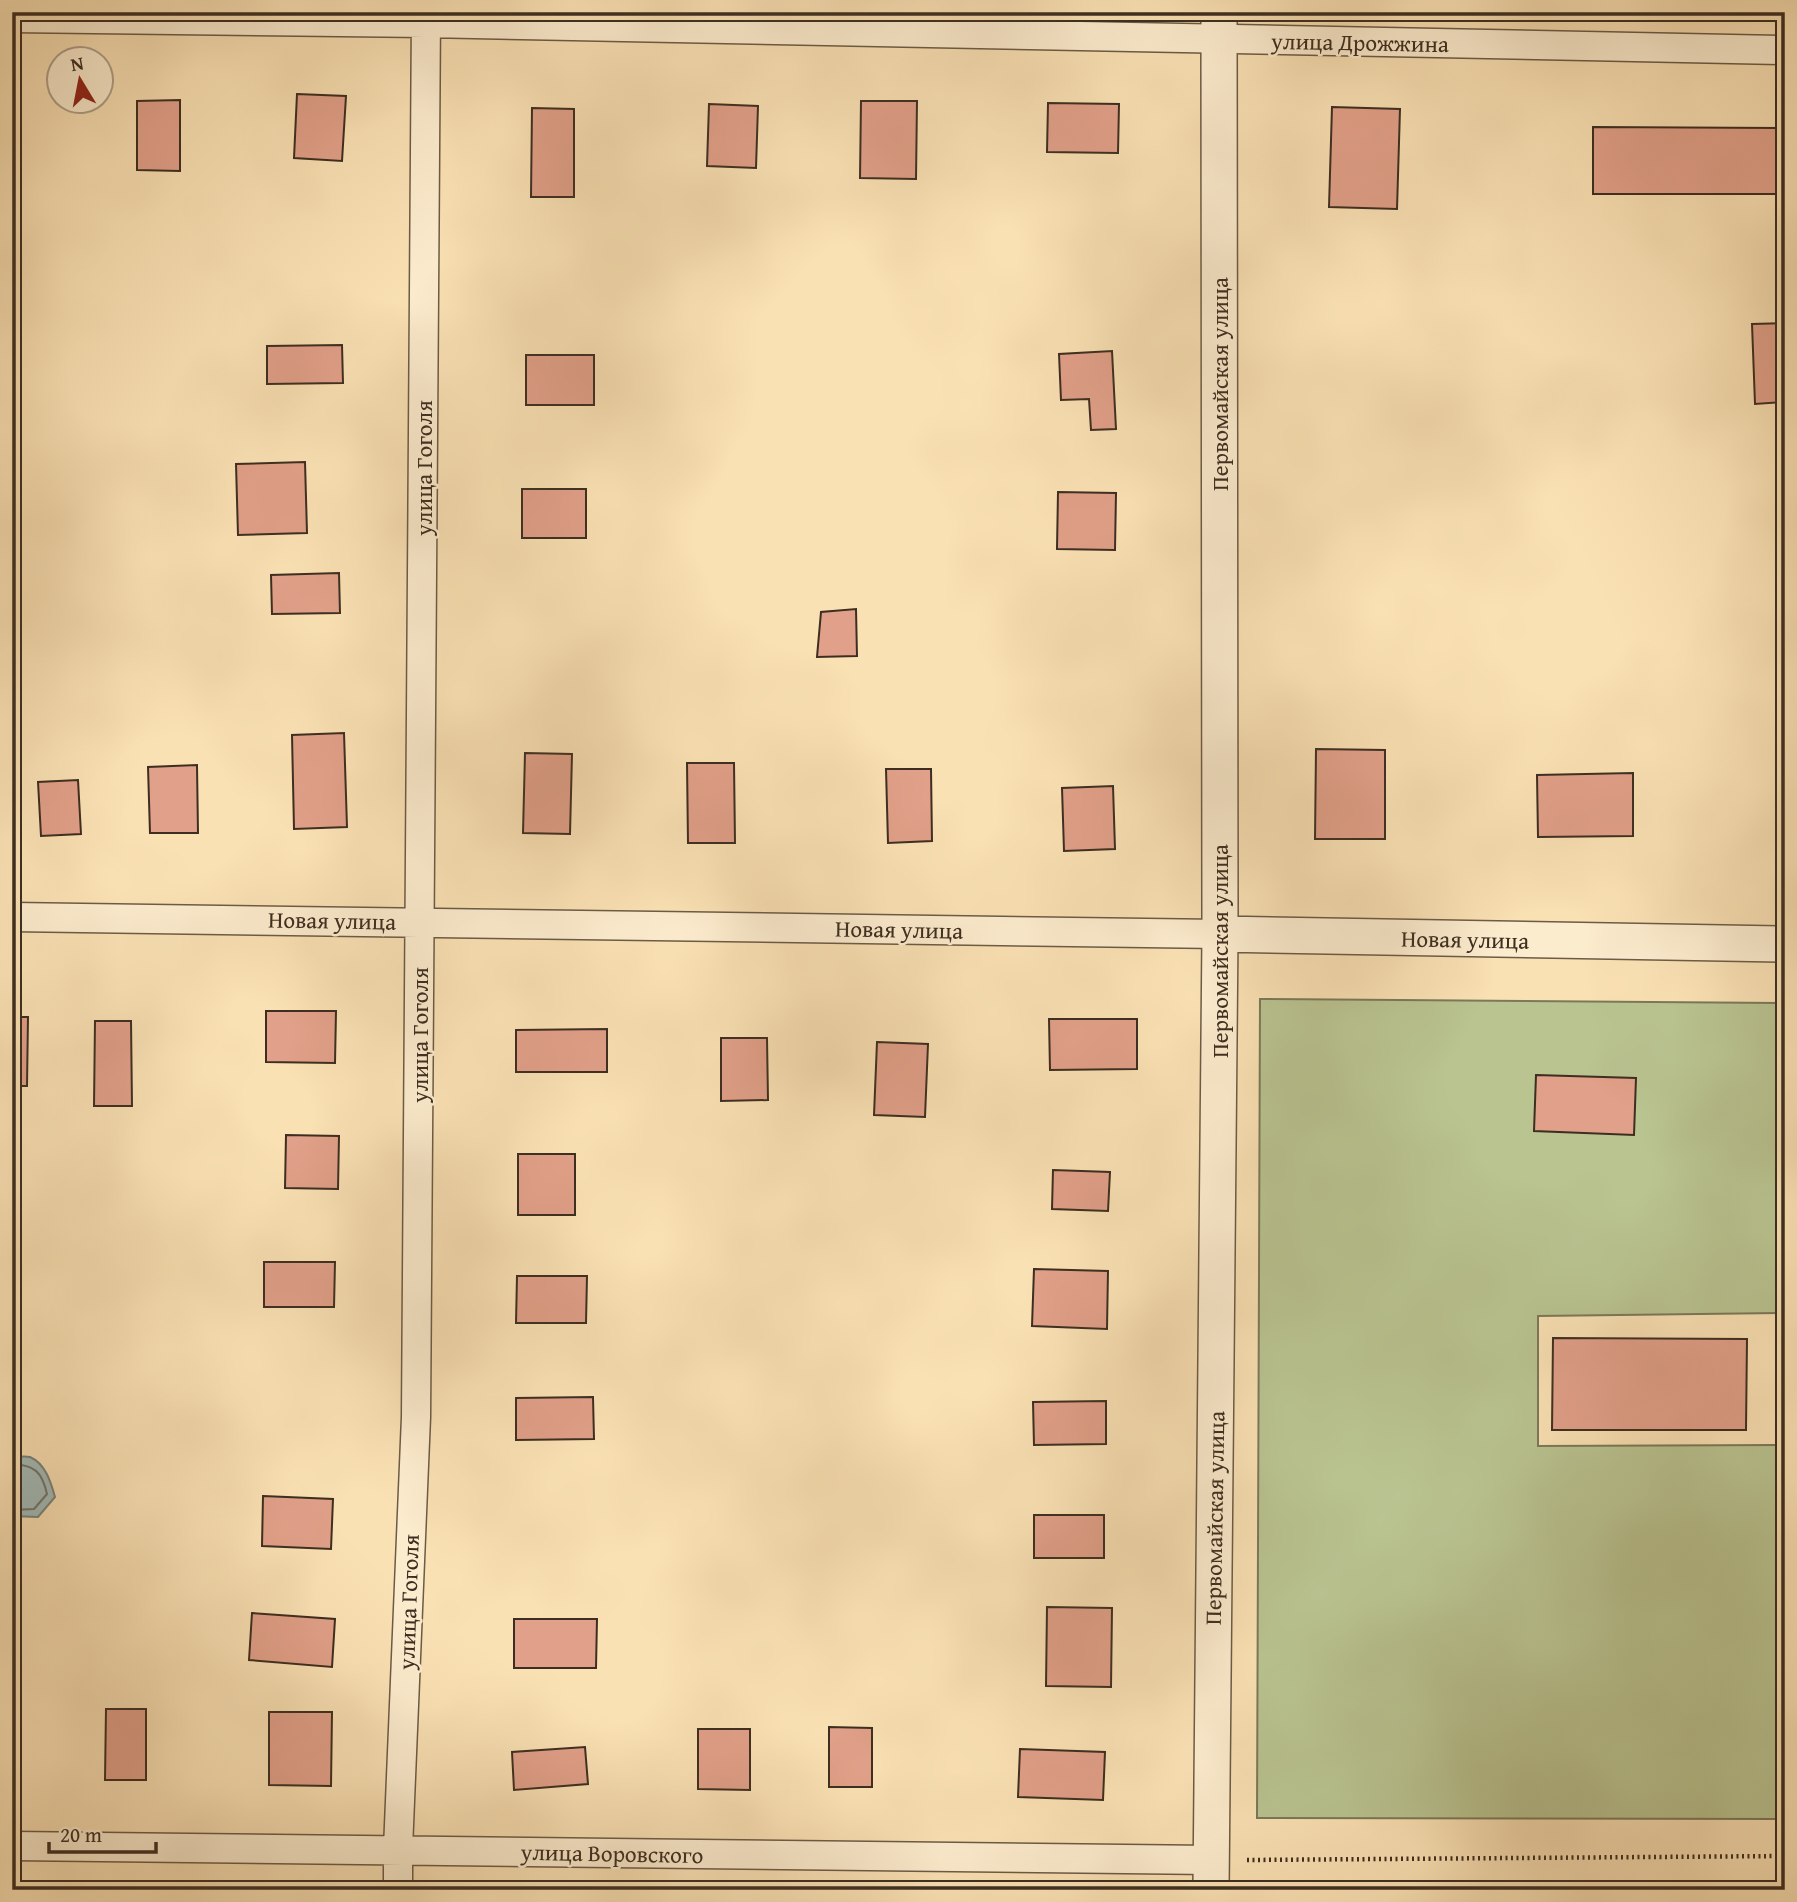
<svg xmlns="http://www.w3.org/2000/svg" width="1797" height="1902" font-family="'Gentium Book Plus',serif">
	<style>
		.green { fill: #b9c491; stroke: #7b7959; stroke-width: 2 }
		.water { fill: #a2bbb8; stroke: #7a837c; stroke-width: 2 }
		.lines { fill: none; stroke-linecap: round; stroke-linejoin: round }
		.shore { stroke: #70746c; stroke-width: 2 }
		.building { fill: #e1a089; stroke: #3d2e21; stroke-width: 2 }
		.minor-casing { stroke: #6c5b46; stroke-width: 31 }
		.tertiary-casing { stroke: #6c5b46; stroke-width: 38 }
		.path { stroke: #3d2e21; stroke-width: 4.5; stroke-dasharray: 2 3.5; stroke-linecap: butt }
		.minor { stroke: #fcecce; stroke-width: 28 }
		.tertiary { stroke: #fcecce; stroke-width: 35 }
		.labels { text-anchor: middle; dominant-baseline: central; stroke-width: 5; stroke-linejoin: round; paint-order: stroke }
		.street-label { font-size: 23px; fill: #3d2e21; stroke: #fcecce }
	</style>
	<rect width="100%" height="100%" fill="#fae1b4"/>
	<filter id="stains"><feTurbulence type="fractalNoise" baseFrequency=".00286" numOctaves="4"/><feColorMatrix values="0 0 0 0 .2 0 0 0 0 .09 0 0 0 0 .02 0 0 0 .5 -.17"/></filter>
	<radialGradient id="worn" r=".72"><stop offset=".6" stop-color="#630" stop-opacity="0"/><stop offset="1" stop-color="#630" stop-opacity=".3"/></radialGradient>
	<path class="green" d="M 1260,999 L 1785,1003 L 1785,1313 L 1538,1316 L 1538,1446 L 1785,1445 L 1785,1819 L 1257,1818 Z"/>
	<path class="water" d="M 12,1457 C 17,1457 26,1456 30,1457 C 46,1464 51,1483 55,1497 L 38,1517 L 12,1516 Z"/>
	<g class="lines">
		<path class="shore" d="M 12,1464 C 35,1465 42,1472 47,1494 L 34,1509 L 12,1510"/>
	</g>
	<path class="building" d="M 297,94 L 346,96 L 342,161 L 294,158 Z
		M 180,100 L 180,171 L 137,170 L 137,101 Z
		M 861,101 L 917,101 L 916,179 L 860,178 Z
		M 1048,103 L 1119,104 L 1118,153 L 1047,152 Z
		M 709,104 L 758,106 L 756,168 L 707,166 Z
		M 1332,107 L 1400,109 L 1397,209 L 1329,207 Z
		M 532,108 L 574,109 L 574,197 L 531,197 Z
		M 1593,127 L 1782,128 L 1782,194 L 1593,194 Z
		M 1785,323 L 1785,402 L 1755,404 L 1752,324 Z
		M 342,345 L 343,383 L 267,384 L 267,346 Z
		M 1112,351 L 1116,429 L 1091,430 L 1089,399 L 1061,400 L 1059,354 Z
		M 526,355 L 594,355 L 594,405 L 526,405 Z
		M 305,462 L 307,533 L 238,535 L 236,464 Z
		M 522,489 L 586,489 L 586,538 L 522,538 Z
		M 1058,492 L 1116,493 L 1115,550 L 1057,549 Z
		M 339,573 L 340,613 L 272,614 L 271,575 Z
		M 856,609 L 857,656 L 817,657 L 821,612 Z
		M 344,733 L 347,827 L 294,829 L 292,735 Z
		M 1316,749 L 1385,750 L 1385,839 L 1315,839 Z
		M 525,753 L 572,754 L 570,834 L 523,833 Z
		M 687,763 L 734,763 L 735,843 L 688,843 Z
		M 197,765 L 198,833 L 150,833 L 148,767 Z
		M 886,769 L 931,769 L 932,841 L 888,843 Z
		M 1633,773 L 1633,836 L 1538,837 L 1537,775 Z
		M 78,780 L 81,834 L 41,836 L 38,782 Z
		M 1113,786 L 1115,849 L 1064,851 L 1062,788 Z
		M 266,1011 L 336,1011 L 335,1063 L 266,1062 Z
		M 12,1017 L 28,1017 L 27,1086 L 12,1086 Z
		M 1049,1019 L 1137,1019 L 1137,1069 L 1050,1070 Z
		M 95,1021 L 131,1021 L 132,1106 L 94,1106 Z
		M 607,1029 L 607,1072 L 516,1072 L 516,1030 Z
		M 721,1038 L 767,1038 L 768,1100 L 721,1101 Z
		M 877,1042 L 928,1044 L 925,1117 L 874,1115 Z
		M 1536,1075 L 1636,1078 L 1634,1135 L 1534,1131 Z
		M 286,1135 L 339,1136 L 338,1189 L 285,1188 Z
		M 518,1154 L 575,1154 L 575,1215 L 518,1215 Z
		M 1053,1170 L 1110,1172 L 1108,1211 L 1052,1209 Z
		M 264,1262 L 335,1262 L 334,1307 L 264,1307 Z
		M 1034,1269 L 1108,1271 L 1107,1329 L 1032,1326 Z
		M 517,1276 L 587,1276 L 586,1323 L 516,1323 Z
		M 1553,1338 L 1747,1339 L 1746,1430 L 1552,1430 Z
		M 593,1397 L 594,1439 L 516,1440 L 516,1398 Z
		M 1106,1401 L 1106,1444 L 1034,1445 L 1033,1402 Z
		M 263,1496 L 333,1499 L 331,1549 L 262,1546 Z
		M 1034,1515 L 1104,1515 L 1104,1558 L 1034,1558 Z
		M 1047,1607 L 1112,1608 L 1111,1687 L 1046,1686 Z
		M 252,1613 L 335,1619 L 332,1667 L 249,1660 Z
		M 514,1619 L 597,1619 L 596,1668 L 514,1668 Z
		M 106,1709 L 146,1709 L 146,1780 L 105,1780 Z
		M 269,1712 L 332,1712 L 331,1786 L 269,1785 Z
		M 829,1727 L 872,1728 L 872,1787 L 829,1787 Z
		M 698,1729 L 750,1729 L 750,1790 L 698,1789 Z
		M 585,1747 L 588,1784 L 514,1790 L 512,1752 Z
		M 1020,1749 L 1105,1752 L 1103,1800 L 1018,1797 Z"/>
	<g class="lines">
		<defs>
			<path id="minor" d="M 12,18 L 426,23 L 1785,50
				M 12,917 L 1220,934
				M 12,1846 C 412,1849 811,1857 1211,1860
				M 398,1890 L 398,1849 L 416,1417 L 426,12"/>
			<path id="tertiary" d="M 1220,934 L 1785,944
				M 1211,1890 L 1220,934 L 1219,12"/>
		</defs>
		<use href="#minor" class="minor-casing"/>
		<use href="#tertiary" class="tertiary-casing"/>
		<path class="path" d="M 1247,1860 L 1785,1856"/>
		<use href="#minor" class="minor"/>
		<use href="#tertiary" class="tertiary"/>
	</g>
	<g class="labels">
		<g class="street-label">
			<text transform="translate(1360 42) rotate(1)">улица Дрожжина</text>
			<text transform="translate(1219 384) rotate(-90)">Первомайская улица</text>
			<text transform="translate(423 468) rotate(-90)">улица Гоголя</text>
			<text transform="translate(332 920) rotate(1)">Новая улица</text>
			<text transform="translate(899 929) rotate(1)">Новая улица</text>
			<text transform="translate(1465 939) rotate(1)">Новая улица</text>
			<text transform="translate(1219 951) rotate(-90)">Первомайская улица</text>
			<text transform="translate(419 1035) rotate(-90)">улица Гоголя</text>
			<text transform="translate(1214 1518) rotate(-89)">Первомайская улица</text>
			<text transform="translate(408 1602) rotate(-88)">улица Гоголя</text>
			<text transform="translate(612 1853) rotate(1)">улица Воровского</text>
		</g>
	</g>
	<rect width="1797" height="1902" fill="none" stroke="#fae1b4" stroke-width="42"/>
	<rect x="14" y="14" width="1769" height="1874" fill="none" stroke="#3d2e21" stroke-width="3.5"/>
	<rect x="21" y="21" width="1755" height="1860" fill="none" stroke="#3d2e21" stroke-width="2"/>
	<g transform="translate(80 80) rotate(350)"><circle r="33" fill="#fcecce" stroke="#b0a089" stroke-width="2"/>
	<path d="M0-5L12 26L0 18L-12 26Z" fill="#8f2418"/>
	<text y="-10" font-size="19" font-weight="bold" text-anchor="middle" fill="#3d2e21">N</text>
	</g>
	<path d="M49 1842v10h107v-10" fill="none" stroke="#3d2e21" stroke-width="3.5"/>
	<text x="60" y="1842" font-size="21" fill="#3d2e21" stroke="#fcecce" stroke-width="5" paint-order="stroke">20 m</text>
	<rect width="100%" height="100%" filter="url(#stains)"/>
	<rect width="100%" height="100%" fill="url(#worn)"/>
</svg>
